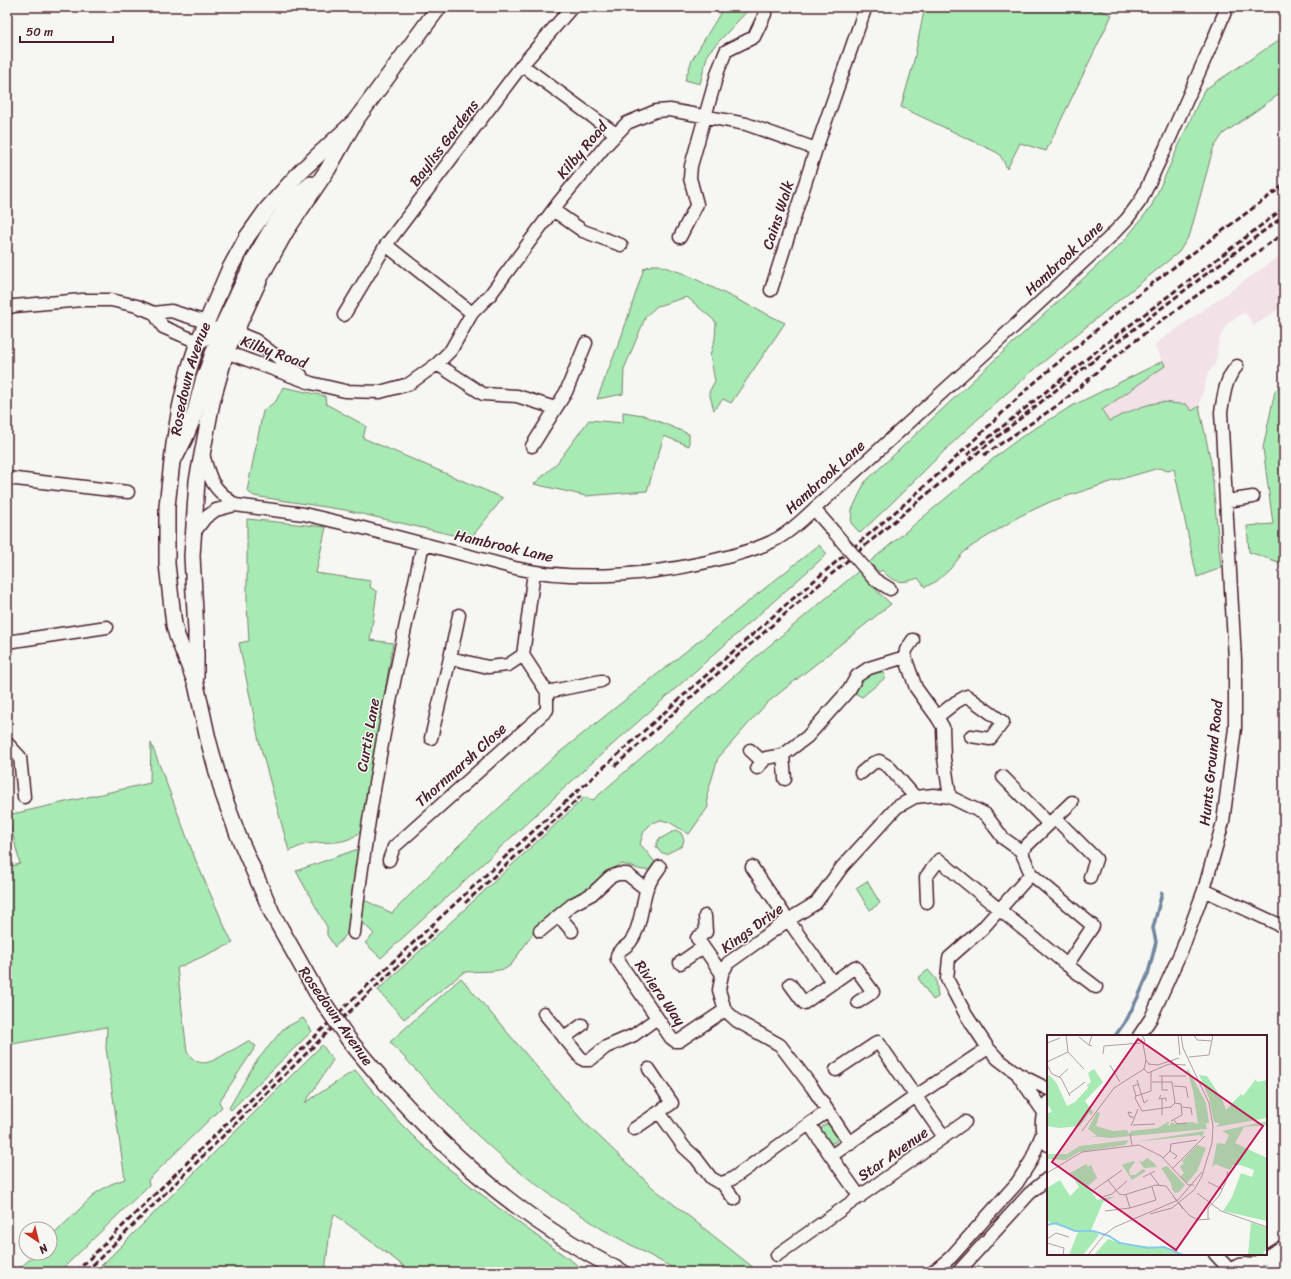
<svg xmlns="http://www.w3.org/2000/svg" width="1291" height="1279" font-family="Sriracha,sans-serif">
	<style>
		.built { fill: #f2e2e8 }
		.green { fill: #a8eab3; stroke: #79846f }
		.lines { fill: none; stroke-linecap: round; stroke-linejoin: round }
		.stream { stroke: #6f869d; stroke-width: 3.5 }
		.minor-casing { stroke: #4a1f2b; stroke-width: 15 }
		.tertiary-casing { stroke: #4a1f2b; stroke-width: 18 }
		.minor { stroke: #f6f6f2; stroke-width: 12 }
		.tertiary { stroke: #f6f6f2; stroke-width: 15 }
		.rail { stroke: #4a1f2b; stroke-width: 3; stroke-dasharray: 6 3; stroke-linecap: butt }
		.minor-bridge-casing { stroke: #4a1f2b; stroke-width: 15; stroke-linecap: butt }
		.tertiary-bridge-casing { stroke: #4a1f2b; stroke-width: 18; stroke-linecap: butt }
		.minor-bridge { stroke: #f6f6f2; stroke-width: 12 }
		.tertiary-bridge { stroke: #f6f6f2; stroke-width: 15 }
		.labels { text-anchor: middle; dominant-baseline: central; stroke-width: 3; stroke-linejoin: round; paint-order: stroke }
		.street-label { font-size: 15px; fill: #4a1f2b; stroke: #f6f6f2 }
		.inset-river { fill: none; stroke: #88cbe9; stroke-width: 2 }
		.inset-road { fill: none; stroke: #b1a0a2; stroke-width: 1 }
		.view { fill: #c2185b; fill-opacity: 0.15; stroke: #c2185b; stroke-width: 2 }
		.inset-edge { fill: none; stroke: #4a1f2b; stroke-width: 2 }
	</style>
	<rect width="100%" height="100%" fill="#f6f6f2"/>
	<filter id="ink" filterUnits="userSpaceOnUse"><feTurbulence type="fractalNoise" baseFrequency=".025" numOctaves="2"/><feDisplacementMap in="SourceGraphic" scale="8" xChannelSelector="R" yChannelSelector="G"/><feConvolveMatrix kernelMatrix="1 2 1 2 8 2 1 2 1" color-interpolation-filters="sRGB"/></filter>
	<g filter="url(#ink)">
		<path class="built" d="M 1284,253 L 1284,305 L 1254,326 L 1245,312 L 1227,324 L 1219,340 L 1215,364 L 1208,373 L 1199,406 L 1192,411 L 1186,404 L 1180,405 L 1162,402 L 1145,406 L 1108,421 L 1102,410 L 1165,366 L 1154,345 Z"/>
		<path class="green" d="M 724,7 L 751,7 L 708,53 L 700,84 L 685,80 L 692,60 Z
			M 914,7 L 1092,7 L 1112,15 L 1046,151 L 1020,143 L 1007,169 L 1003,160 L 998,153 L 901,107 L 913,65 L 924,11 Z
			M 1284,37 L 1284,91 L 1223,134 L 1213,149 L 1190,234 L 1179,252 C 1112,306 1044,359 980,417 C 939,454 901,496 860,533 L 851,523 L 852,510 L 865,482 L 1001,354 L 1124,241 L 1151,207 L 1204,90 Z
			M 653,265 L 659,265 L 685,274 L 785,323 L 731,403 L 723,399 L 714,410 L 709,392 L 715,381 L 710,355 L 715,339 L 716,322 L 687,297 L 657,306 L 646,316 L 624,369 L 623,394 L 597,399 L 622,335 L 644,268 Z
			M 1163,361 L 1165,366 L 1102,410 L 1109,421 C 1125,414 1143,404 1162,402 C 1170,402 1178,405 1186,404 L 1192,411 L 1199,406 L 1211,462 L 1221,568 L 1197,577 L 1174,469 L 1168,471 L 1159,468 L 1114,481 L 1052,501 L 1020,516 L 972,546 L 963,553 L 950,569 L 937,581 L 925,587 L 918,578 C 903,584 893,583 882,570 L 879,572 L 872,565 L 862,573 L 880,594 L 891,604 L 767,703 L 718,758 L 707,795 L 708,807 L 689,834 L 669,822 L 661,820 L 652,823 L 644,831 L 640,844 L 655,862 L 649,870 C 639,871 632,866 622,864 L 607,872 L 588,891 L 580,892 L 552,912 L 541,922 L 511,965 L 505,969 L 493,971 L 464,972 L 404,1019 L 378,990 L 585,797 L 593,800 L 751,661 L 1000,453 L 1024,435 L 1072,406 Z
			M 1284,381 L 1284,564 L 1249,552 L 1247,526 L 1273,524 L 1263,448 L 1275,391 Z
			M 283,387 L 325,396 L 326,404 L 366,426 L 363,438 L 503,498 L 470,539 L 345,510 L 254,496 L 247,491 L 263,411 L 276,401 Z
			M 623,412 L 643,415 L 689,434 L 689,446 L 664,436 L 647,491 L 586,496 L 534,484 L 557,463 L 589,420 L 623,423 Z
			M 247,519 L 326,527 L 316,573 L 371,581 L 370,587 L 377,592 L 370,640 L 393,643 L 362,830 C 345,847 329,840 308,844 C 301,845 295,849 289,851 L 259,741 L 239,643 L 249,641 L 247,606 Z
			M 819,545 L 827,554 L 585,769 L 381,958 L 365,943 L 374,934 L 362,922 L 364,900 L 392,913 L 457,847 L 555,756 Z
			M 874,672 L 884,672 L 885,678 L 862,697 L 855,693 L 865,677 Z
			M 151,743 L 196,861 L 227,932 L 233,943 L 177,968 L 187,1052 C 199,1069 210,1063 225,1054 C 233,1050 240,1046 248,1041 L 256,1046 L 219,1102 L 222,1107 L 148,1180 L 149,1185 L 59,1272 L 16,1272 L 36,1253 L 50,1253 L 50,1238 L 96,1193 L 111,1184 L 125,1179 L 106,1048 L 107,1027 L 7,1045 L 7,867 L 20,864 L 8,815 L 150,783 Z
			M 676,830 L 681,833 L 684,840 L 682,846 L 666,854 L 660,852 L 656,846 L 658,840 Z
			M 358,849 L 347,934 L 335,947 L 327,935 L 327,927 L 296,871 Z
			M 867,881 L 880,903 L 870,910 L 856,888 Z
			M 928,970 L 936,979 L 938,997 L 933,1000 L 918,978 Z
			M 461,978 L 583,1121 L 652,1187 L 759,1272 L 680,1272 L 602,1229 L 552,1196 L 509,1164 L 476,1134 L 390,1042 Z
			M 303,1018 L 312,1031 L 231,1110 L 229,1108 L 255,1063 L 283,1029 Z
			M 322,1045 L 333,1060 L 305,1103 L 355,1070 L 399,1122 L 418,1141 L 448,1168 L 505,1213 L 587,1272 L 412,1272 L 334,1214 L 330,1230 L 325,1272 L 95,1272 Z
			M 826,1124 L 830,1125 L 838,1135 L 837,1140 L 834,1143 L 829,1143 L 821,1130 L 822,1127 Z"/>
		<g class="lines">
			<path class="stream" d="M 1115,1036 L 1127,1019 L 1139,995 L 1148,974 L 1156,942 L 1153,928 L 1162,893"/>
			<defs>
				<path id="minor" d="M 522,65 L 572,7
					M 553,210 L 583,231 L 621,245
					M 680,237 L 697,204 L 690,178 L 691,166 L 718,71 L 726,51 L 754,37 L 765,14
					M 771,290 L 816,149 L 864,12
					M 7,308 L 14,306 L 82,300 L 111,300 L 137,306 L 154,313 L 171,311 L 206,322
					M 154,313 L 163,327 L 198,342
					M 472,313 L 386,245 L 522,65 L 616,134
					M 344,315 L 386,245
					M 235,332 L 255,340 L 301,375
					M 226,352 L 311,383 L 345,391 L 380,392 L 409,384 L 437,364 L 451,350 L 472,313 L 490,295 L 559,202 L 606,145 L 627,123 L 656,111 L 670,110 L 746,124 L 816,149
					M 437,364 L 483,394 L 517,396 L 555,408
					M 532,446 L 566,392 L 586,343
					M 203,454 C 211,483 212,487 235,505
					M 7,478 L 128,492
					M 1227,501 L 1253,497
					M 814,509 L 834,532
					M 193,534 L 205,518 L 216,510 L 235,505 L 304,514 L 363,528 L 515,568 C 582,583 665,574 731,556 C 744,552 759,548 771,542 C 782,537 792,529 801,521 L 993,346 L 1108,239 L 1127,219 L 1141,200 L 1165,149 L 1212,43 L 1227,7
					M 874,579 L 890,589
					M 459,615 L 450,658 L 488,667 L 508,665 L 523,655
					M 913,640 L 906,650 L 905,657 L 916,688 L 937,717 L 943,727 L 944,758 L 950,797
					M 7,642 L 107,627
					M 547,692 L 601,681
					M 937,717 L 956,702 L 967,696 L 1003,722 L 990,739 L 971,736
					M 431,738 L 450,658
					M 7,743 L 20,757 L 24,797
					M 750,750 L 763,762
					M 783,755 L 785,779
					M 757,768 L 766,758 L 783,755 L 807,737 L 849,690 L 857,676 L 869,668 L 905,657
					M 861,773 L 873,763 L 879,761 L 889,767 L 915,797
					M 1003,777 L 1049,824
					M 1055,818 L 1096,859 L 1090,877
					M 1021,851 L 1072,802
					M 389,860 L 394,847 L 547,710 L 547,692 L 523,655 L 534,572
					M 660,867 C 655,874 648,883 646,891 C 642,906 640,929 631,941 C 627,948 615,950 617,959 L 671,1038 L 675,1041 L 679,1041 L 725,1010
					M 752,867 L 788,920 L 833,983
					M 1031,874 L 1093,926 L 1067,965
					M 1204,890 L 1284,927
					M 927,902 L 926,877 L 939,860 L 1067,965 L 1096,987
					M 559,916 L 572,931
					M 705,916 L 706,932 L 697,938 L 722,974
					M 540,931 L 573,904 L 592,894 L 610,877 L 618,874 L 627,874 L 646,889
					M 354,933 C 368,802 395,673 423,544
					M 680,963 L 703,947
					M 790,984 L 804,1003 L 855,967 L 873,992 L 858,1002
					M 544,1013 L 580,1057 L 584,1060 L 590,1060 L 606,1047 L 634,1035 L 657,1018
					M 1139,1036 L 1151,1018 L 1183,947 L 1204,890 L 1223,822 L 1235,728 L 1235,660 L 1221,412 C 1224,395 1225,379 1237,366
					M 564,1038 L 582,1025
					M 836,1070 L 878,1042 L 944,1137
					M 1018,1075 L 1043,1111
					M 1048,1102 C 1040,1117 1039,1131 1048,1145
					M 828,1111 L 809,1124 L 831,1156 L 916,1096 L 988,1048
					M 659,1112 L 684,1147 L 696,1158 L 711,1178 L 718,1182 L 722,1183 L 732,1179 L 809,1124
					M 634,1129 L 672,1103 L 649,1069
					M 850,1144 L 812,1087 L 780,1045 L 737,1021 L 725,1010 L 719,990 L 722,974 L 728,963 L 788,920 L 816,903 L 842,867 L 897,807 L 915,797 L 934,795 L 950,797 L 985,814 L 1003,838 L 1021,851 L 1031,874 L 982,929 L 949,958 L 947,979 L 966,1015 L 988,1048 L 998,1059 L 1018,1074 L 1048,1089
					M 831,1156 L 860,1197
					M 722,1183 L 734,1199
					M 1215,1254 L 1230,1270
					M 777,1255 L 965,1122
					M 1252,1265 L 1284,1246
					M 933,1272 L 951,1257 L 1017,1183 L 1031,1161 L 1042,1134
					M 958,1272 L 1029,1194 L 1048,1178
					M 1229,1272 C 1237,1262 1253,1261 1261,1272
					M 1268,1272 L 1283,1248"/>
				<g id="tertiary">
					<path d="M 198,342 L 222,327 L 258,252 L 275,223 L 295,198 L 311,184"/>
					<path d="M 176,456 L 185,438 L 194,416 L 203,381 L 215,348 L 233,334"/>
					<path d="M 196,677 L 196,631 L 192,556 L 197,481 L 212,402 L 226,352 L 262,274 L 286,231 L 328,169 L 355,121 L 439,7"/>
					<path id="s1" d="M 317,993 L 273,915 L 238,835 L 223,794 L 208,739 L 196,684 L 177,636 L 174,625 L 167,564 L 167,506 L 174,444 L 180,408 L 189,369 L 198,342 L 229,270 L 247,237 L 267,209 L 301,171 L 355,121"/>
					<path d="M 349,1040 C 427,1136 511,1215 622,1272"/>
				</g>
			</defs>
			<use href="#minor" class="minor-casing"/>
			<use href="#tertiary" class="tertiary-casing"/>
			<use href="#minor" class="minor"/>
			<use href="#tertiary" class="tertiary"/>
			<path class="rail" d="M 967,455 L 1104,345 L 1284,208
				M 984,455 L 1061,403 L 1116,356 L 1154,326 L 1284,233
				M 615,766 C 664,722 712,678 761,635 C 929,488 1104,349 1284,216
				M 465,903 L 581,796
				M 76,1272 L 353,999 L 519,844 L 676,702 L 796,596 L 901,507 L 944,469 L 1027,389 L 1107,321 L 1154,282 L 1284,185
				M 86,1272 L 329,1031 L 437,929"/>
			<defs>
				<path id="minor-bridge" d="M 834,532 L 874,579"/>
				<path id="tertiary-bridge" d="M 317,993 L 349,1040"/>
			</defs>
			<use href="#minor-bridge" class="minor-bridge-casing"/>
			<use href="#tertiary-bridge" class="tertiary-bridge-casing"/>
			<use href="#minor-bridge" class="minor-bridge"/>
			<use href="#tertiary-bridge" class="tertiary-bridge"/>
		</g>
	</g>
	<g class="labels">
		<g class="street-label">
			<text transform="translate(444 143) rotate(-53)">Bayliss Gardens</text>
			<text transform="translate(582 150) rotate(-50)">Kilby Road</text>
			<text transform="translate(778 215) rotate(-72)">Cains Walk</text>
			<text transform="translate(1064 258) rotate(-43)">Hambrook Lane</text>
			<text transform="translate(274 352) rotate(20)">Kilby Road</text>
			<text stroke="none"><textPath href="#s1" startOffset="646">Rosedown Avenue</textPath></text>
			<text transform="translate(825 477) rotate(-42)">Hambrook Lane</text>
			<text transform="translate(504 546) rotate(13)">Hambrook Lane</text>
			<text transform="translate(368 735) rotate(-80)">Curtis Lane</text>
			<text transform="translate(1211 763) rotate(-84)">Hunts Ground Road</text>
			<text transform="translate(461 765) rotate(-42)">Thornmarsh Close</text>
			<text transform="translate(752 928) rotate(-36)">Kings Drive</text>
			<text transform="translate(660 993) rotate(55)">Riviera Way</text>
			<text transform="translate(336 1016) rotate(55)">Rosedown Avenue</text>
			<text transform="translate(893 1154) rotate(-35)">Star Avenue</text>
		</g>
	</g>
	<g transform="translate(1047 1035)">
		<rect width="220" height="220" fill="#f6f6f2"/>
		<path d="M 47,34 L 56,47 L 38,66 L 46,77 L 45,80 L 42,78 L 33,91 L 12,93 L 0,91 L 0,79 L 5,76 L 0,69 L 0,42 L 2,40 L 9,47 L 20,71 L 28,67 L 41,53 L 40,50 L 44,47 L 41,38 ZM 141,34 L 159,68 L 162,88 L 155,89 L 159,89 L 160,94 L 63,103 L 42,101 L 50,101 L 41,94 L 50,77 L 53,78 L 49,91 L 66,96 L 80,95 L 83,101 L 84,96 L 111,93 L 121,87 L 123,88 L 120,89 L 122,91 L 125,87 L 128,89 L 145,87 L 151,89 L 146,56 L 141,38 L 138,38 ZM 152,40 L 160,41 L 175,64 L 179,75 L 194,59 L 196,61 L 209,44 L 210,47 L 220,45 L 220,83 L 169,92 L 173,88 L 167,87 L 162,63 ZM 220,86 L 220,90 L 197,92 L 188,108 L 220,123 L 220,186 L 176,176 L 185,162 L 194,138 L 205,142 L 207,135 L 193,130 L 186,130 L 183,135 L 168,129 L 165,133 L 170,108 L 178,109 L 182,100 L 175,96 ZM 157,96 L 155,103 L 153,100 L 87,107 ZM 82,105 L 78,110 L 32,117 L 19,125 L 0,124 L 0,119 L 20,119 L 33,111 ZM 150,110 L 159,113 L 150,136 L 140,148 L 133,142 L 137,138 L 133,132 L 137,128 L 135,126 ZM 100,123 L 106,127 L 110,132 L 97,133 L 92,126 L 95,127 ZM 86,126 L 88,127 L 82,135 L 83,140 L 88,140 L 96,134 L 99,136 L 85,145 L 75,130 ZM 39,129 L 41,132 L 44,130 L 50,143 L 41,151 L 50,165 L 69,161 L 56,167 L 44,195 L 52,200 L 36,220 L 22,220 L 31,197 L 3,188 L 0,184 L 0,153 L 13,145 L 23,161 L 32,152 L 23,138 ZM 120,131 L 138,150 L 132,157 L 128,158 L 125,154 L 124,148 L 114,133 ZM 204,187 L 220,193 L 220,213 L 215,220 L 201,220 ZM 61,204 L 77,209 L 120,213 L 137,220 L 47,220 Z" fill="#a8eab3"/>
		<path class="inset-river" d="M 0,190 L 9,188 L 28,196 L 46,196 L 62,201 L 73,208 L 101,213 L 117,212 L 136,220"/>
		<path class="inset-road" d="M 45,0 L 42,10 L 45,11M 95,0 L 98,6 L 96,9 L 94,7 L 95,4M 131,0 L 133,20M 147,0 L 150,5 L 165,6M 32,2 L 42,10M 0,8 L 13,3M 96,9 L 99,25M 21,17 L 37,34M 56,19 L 57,11 L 94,8M 142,22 L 162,20 L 166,0M 0,27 L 21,17 L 19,0M 101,29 L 111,30 L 132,23M 102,29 L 99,25 L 97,34 L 101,38 L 122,29 L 139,30M 0,30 L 5,39 L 14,43 L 23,61M 63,30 L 73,47M 112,41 L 139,41M 115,41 L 115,55 L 121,55M 12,42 L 21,34M 90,45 L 97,68 L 101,65M 105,47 L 125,47M 127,51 L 139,52 L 141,63M 22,59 L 38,47M 114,60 L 112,64 L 119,63 L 119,66M 89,61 L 86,51 L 92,49M 88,63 L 95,76 L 124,72 L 128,68 L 125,47M 88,63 L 89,61 L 104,56 L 104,37M 135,72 L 144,73 L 145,80M 85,78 L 81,77 L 83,82 L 87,82M 115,80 L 115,63M 127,85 L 130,89 L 140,88M 124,86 L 135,80 L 134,69 L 128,68M 86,90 L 108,89M 84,91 L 91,74M 35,96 L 67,53 L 97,34M 83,98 L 85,110M 123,116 L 130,121 L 127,124M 116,123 L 123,116 L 124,109 L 150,105M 125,134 L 158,101M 0,138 L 35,117 L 92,110 L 114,121 L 141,150 L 147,150M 103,138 L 112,150M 96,142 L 108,136M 61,145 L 72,159 L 77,160 L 109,150 L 119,151 L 136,174M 161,147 L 175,154M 47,155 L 75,135M 150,158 L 174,176 L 220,192M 79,160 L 83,173 L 109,165 L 105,152M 126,161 L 142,180 L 151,185 L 163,184M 56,162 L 65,159 L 80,146M 58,176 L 83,173M 103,179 L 125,173 L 147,155 L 155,141 L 165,108 L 166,91 L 162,68 L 136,13 L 134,0M 161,184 L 161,173 L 172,161 L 179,146 L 181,136M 0,204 L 9,198 L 22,202M 0,208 L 17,213 L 16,220M 41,220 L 57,200 L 68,192 L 131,165 L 155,137"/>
		<path class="view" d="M 91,4 L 216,91 L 129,215 L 5,127 Z"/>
		<rect width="220" height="220" class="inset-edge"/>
	</g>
	<rect width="1291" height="1279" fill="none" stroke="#f6f6f2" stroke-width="24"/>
	<rect x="12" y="12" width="1267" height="1255" fill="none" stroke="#4a1f2b" stroke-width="1.5" filter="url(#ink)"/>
	<g transform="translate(38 1241) rotate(145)"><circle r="19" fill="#f6f6f2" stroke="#b1a0a2"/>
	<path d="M0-3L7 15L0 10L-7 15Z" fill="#c8321e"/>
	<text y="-6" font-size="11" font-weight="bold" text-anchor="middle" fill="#4a1f2b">N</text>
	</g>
	<path d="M20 36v6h93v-6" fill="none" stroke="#4a1f2b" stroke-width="2"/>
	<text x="26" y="36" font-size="12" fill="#4a1f2b" stroke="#f6f6f2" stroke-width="3" paint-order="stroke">50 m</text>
</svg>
